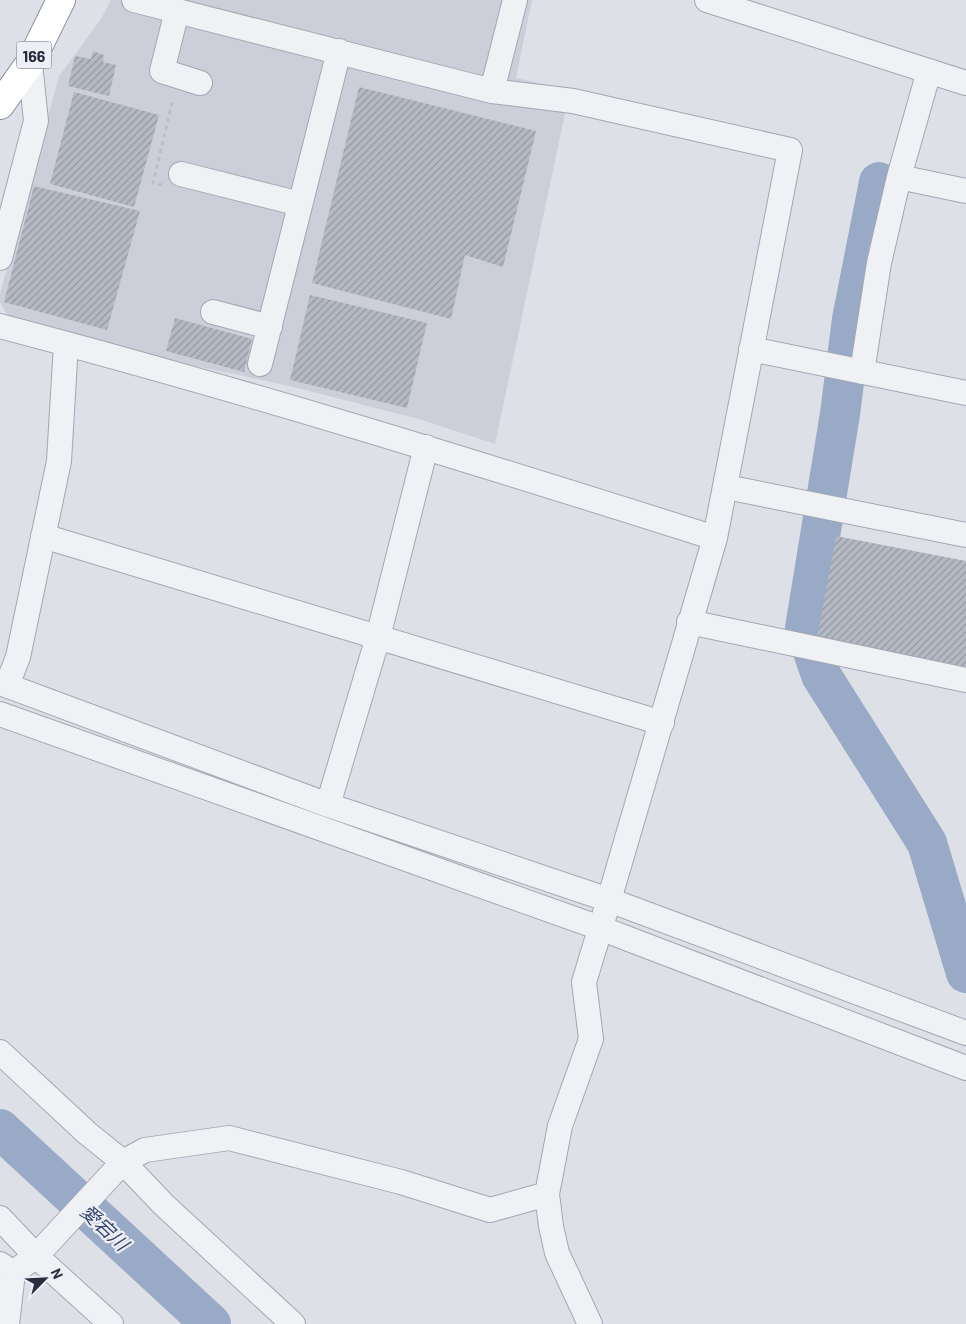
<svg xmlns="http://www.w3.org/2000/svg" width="966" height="1324" font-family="Barlow,'Noto Sans JP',sans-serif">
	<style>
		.built { fill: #cccfd9 }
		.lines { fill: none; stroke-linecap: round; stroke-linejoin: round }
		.river { stroke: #99aac6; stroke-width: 40 }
		.building { fill: url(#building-hatch) }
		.minor-casing { stroke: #a3a7b1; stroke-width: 26 }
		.highway-casing { stroke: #868c9d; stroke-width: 30 }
		.path { stroke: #bcbec5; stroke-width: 3; stroke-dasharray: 4 4; stroke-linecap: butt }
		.minor { stroke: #f0f1f5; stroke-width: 24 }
		.highway { stroke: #fff; stroke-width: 28 }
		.labels { text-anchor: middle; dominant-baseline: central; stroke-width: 4.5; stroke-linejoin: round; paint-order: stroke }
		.shield { fill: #edeff5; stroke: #626774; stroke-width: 1 }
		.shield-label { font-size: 16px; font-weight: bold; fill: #272d3d }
		.water-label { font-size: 19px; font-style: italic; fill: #33476f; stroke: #edeff5 }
	</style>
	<defs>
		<pattern id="building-hatch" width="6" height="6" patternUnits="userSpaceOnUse" patternTransform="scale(1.25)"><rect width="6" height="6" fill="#b5b9c3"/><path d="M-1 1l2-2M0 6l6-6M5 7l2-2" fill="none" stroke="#9397a0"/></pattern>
	</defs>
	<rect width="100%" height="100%" fill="#dee0e7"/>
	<path class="built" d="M 111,0 L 532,0 L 516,78 L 570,90 L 495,444 L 419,419 L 285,385 L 182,363 L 8,316 L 0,302 L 0,294 L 59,76 L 101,19 Z"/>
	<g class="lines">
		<path class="river" d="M 879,182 L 852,319 L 840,414 L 805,628 L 821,675 L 927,843 L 966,973
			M 0,1129 L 211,1324"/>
	</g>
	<path class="building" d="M 93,51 L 104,55 L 103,62 L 116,65 L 109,96 L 68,86 L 75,56 L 91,59 Z
		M 359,87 L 536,131 L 503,267 L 465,255 L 451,319 L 312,283 Z
		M 74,92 L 159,115 L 134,207 L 50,184 Z
		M 34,186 L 140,211 L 107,330 L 4,302 Z
		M 310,295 L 427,323 L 407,408 L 290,380 Z
		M 175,318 L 252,339 L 244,372 L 166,351 Z
		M 836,536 L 966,561 L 966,667 L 817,638 Z"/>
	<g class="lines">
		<defs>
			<path id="minor" d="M 707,0 L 966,83
				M 177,11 L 162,71 L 200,83
				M 492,91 L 515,0
				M 181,174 L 300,204
				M 899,177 L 966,191
				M 0,258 L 36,121 L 30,63
				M 213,312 L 270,327
				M 0,326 C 240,389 478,463 715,538
				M 751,349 L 966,393
				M 260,364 L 339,51
				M 862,372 L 879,263 L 899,177 L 929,71
				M 726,487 L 966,535
				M 43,536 L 662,723
				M 689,622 L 966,680
				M 0,683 L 328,805 L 609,900 L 966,1033
				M 7,685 L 18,657 L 59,461 L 66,344
				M 0,714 L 600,928 L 966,1068
				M 328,805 L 378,637 L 426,447
				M 0,1052 L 87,1133 L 123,1162 L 164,1205 L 293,1324
				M 547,1194 L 551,1226 L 557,1253 L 590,1324
				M 0,1218 L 36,1256 L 111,1324
				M 0,1264 L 13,1273 L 36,1256 L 123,1162 L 145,1150 L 229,1138 L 401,1182 L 490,1210 L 547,1194 L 560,1126 L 591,1039 L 584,982 L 609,900 L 715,538 L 790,150 L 573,101 L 492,91 L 134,0
				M 7,1324 L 13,1273"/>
			<path id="highway" d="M 0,105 L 30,63 L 61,0"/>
		</defs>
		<use href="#minor" class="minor-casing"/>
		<use href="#highway" class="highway-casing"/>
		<path class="path" d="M 162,185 L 153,183 L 173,99"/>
		<use href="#minor" class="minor"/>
		<use href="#highway" class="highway"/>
	</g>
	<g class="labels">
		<rect class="shield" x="16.5" y="41.5" width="35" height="27" rx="4"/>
		<g class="shield-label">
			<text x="34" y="55">166</text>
		</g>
		<g class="water-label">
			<text transform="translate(105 1227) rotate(43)">愛宕川</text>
		</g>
	</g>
	<g transform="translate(45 1279) rotate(66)" stroke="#edeff5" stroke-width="4" paint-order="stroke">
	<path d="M0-4L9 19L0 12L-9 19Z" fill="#272d3d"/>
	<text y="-8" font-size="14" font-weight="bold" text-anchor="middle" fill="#272d3d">N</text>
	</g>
</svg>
